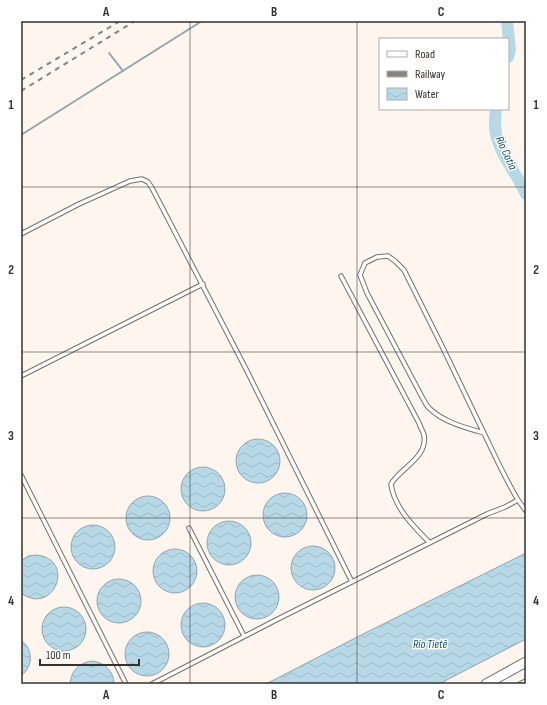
<svg xmlns="http://www.w3.org/2000/svg" width="547" height="705" font-family="'Sofia Sans Condensed',sans-serif">
	<style>
		.water { fill: url(#water-waves); stroke: #90a7b0 }
		.lines { fill: none; stroke-linecap: round; stroke-linejoin: round }
		.stream { stroke: #90a7b0; stroke-width: 2 }
		.river { stroke: #b7d9e7; stroke-width: 12 }
		.lane-casing { stroke: #776f69; stroke-width: 5.5 }
		.secondary-casing { stroke: #776f69; stroke-width: 11 }
		.lane { stroke: #fff; stroke-width: 3.5 }
		.secondary { stroke: #fff; stroke-width: 9 }
		.rail { stroke: #89837e; stroke-width: 2; stroke-dasharray: 5 5; stroke-linecap: butt }
		.grid { fill: none; stroke: #34312e; stroke-width: 1; stroke-opacity: 0.55 }
		.labels { text-anchor: middle; dominant-baseline: central; stroke-width: 3; stroke-linejoin: round; paint-order: stroke }
		.water-label { font-size: 12px; font-style: italic; fill: #0d4f65; stroke: #fff }
		.neatline { fill: none; stroke: #34312e; stroke-width: 1.5 }
		.grid-label { font-size: 13px; text-anchor: middle; font-weight: bold; fill: #34312e }
	</style>
	<defs>
		<pattern id="water-waves" width="16" height="10" patternUnits="userSpaceOnUse"><rect width="16" height="10" fill="#b7d9e7"/><path d="M0 5q4-4 8 0t8 0" fill="none" stroke="#9ebbc6"/></pattern>
	</defs>
	<rect width="100%" height="100%" fill="#fef5ee"/>
	<path class="water" d="M236 461a22 22 0 1 1 44 0a22 22 0 1 1-44 0Z
		M181 489a22 22 0 1 1 44 0a22 22 0 1 1-44 0Z
		M263 515a22 22 0 1 1 44 0a22 22 0 1 1-44 0Z
		M126 518a22 22 0 1 1 44 0a22 22 0 1 1-44 0Z
		M207 543a22 22 0 1 1 44 0a22 22 0 1 1-44 0Z
		M71 547a22 22 0 1 1 44 0a22 22 0 1 1-44 0Z
		M291 568a22 22 0 1 1 44 0a22 22 0 1 1-44 0Z
		M153 571a22 22 0 1 1 44 0a22 22 0 1 1-44 0Z
		M 526,553 L 526,639 L 439,684 L 266,684 L 359,636 Z
		M 37,555 C 77,560 53,617 21,593 L 21,561 L 28,556 Z
		M235 597a22 22 0 1 1 44 0a22 22 0 1 1-44 0Z
		M97 601a22 22 0 1 1 44 0a22 22 0 1 1-44 0Z
		M181 625a22 22 0 1 1 44 0a22 22 0 1 1-44 0Z
		M42 629a22 22 0 1 1 44 0a22 22 0 1 1-44 0Z
		M125 654a22 22 0 1 1 44 0a22 22 0 1 1-44 0Z
		M 21,640 C 33,649 34,666 21,676 Z
		M 93,661 C 105,663 114,671 114,684 L 70,684 C 71,671 79,662 93,661 Z"/>
	<g class="lines">
		<path class="stream" d="M 109,53 L 123,71
			M 21,135 L 202,21"/>
		<path class="river" d="M 507,21 L 510,50 L 508,57
			M 496,109 C 495,117 494,126 496,134 C 501,156 517,174 526,194"/>
		<defs>
			<path id="lane" d="M 21,234 L 79,204 L 130,181 L 142,179 L 148,182 L 152,188 L 247,371 L 352,582
				M 341,276 L 419,423 C 420,427 423,431 424,435 C 428,458 400,468 391,484 C 394,507 413,526 429,542
				M 21,376 L 203,284
				M 484,433 C 466,428 443,422 429,408 C 426,405 424,400 422,397 L 367,293 L 360,275 L 365,263 L 377,257 L 388,256 L 395,261 L 404,270 C 430,321 455,372 479,423 C 492,449 503,475 518,500
				M 21,475 L 126,684
				M 189,528 L 244,636
				M 152,684 L 278,619 L 487,514 L 505,507 L 518,500 L 526,511
				M 520,684 L 526,681"/>
			<path id="secondary" d="M 486,684 L 526,662"/>
		</defs>
		<use href="#lane" class="lane-casing"/>
		<use href="#secondary" class="secondary-casing"/>
		<use href="#lane" class="lane"/>
		<use href="#secondary" class="secondary"/>
		<path class="rail" d="M 21,80 L 120,21
			M 21,91 L 135,21"/>
	</g>
	<path class="grid" d="M 190,21 L 190,684M 357,21 L 357,684M 21,187 L 526,187M 21,352 L 526,352M 21,518 L 526,518"/>
	<g class="labels">
		<g class="water-label">
			<text transform="translate(506 153) rotate(65)">Rio Cotia</text>
			<text x="430" y="644">Rio Tietê</text>
		</g>
	</g>
	<rect width="547" height="705" fill="none" stroke="#ffffff" stroke-width="44"/>
	<rect x="379" y="38" width="130" height="72" fill="#ffffff" stroke="#aeadab"/>
	<rect x="387" y="51" width="20" height="6" fill="#ffffff" stroke="#aeadab"/>
	<text x="415" y="58" font-size="12" fill="#34312e">Road</text>
	<rect x="387" y="71" width="20" height="6" fill="#89837e" stroke="#aeadab"/>
	<text x="415" y="78" font-size="12" fill="#34312e">Railway</text>
	<rect x="387" y="88" width="20" height="12" fill="url(#water-waves)" stroke="#aeadab"/>
	<text x="415" y="98" font-size="12" fill="#34312e">Water</text>
	<path d="M40 659v6h99v-6" fill="none" stroke="#34312e" stroke-width="2"/>
	<text x="46" y="659" font-size="12" fill="#34312e" stroke="#ffffff" stroke-width="3" paint-order="stroke">100 m</text>
	<rect x="22" y="22" width="503" height="661" class="neatline"/>
	<g class="grid-label">
		<text x="106" y="16">A</text>
		<text x="274" y="16">B</text>
		<text x="441" y="16">C</text>
		<text x="11" y="109">1</text>
		<text x="536" y="109">1</text>
		<text x="11" y="274">2</text>
		<text x="536" y="274">2</text>
		<text x="11" y="440">3</text>
		<text x="536" y="440">3</text>
		<text x="11" y="605">4</text>
		<text x="536" y="605">4</text>
		<text x="106" y="699">A</text>
		<text x="274" y="699">B</text>
		<text x="441" y="699">C</text>
	</g>
</svg>
